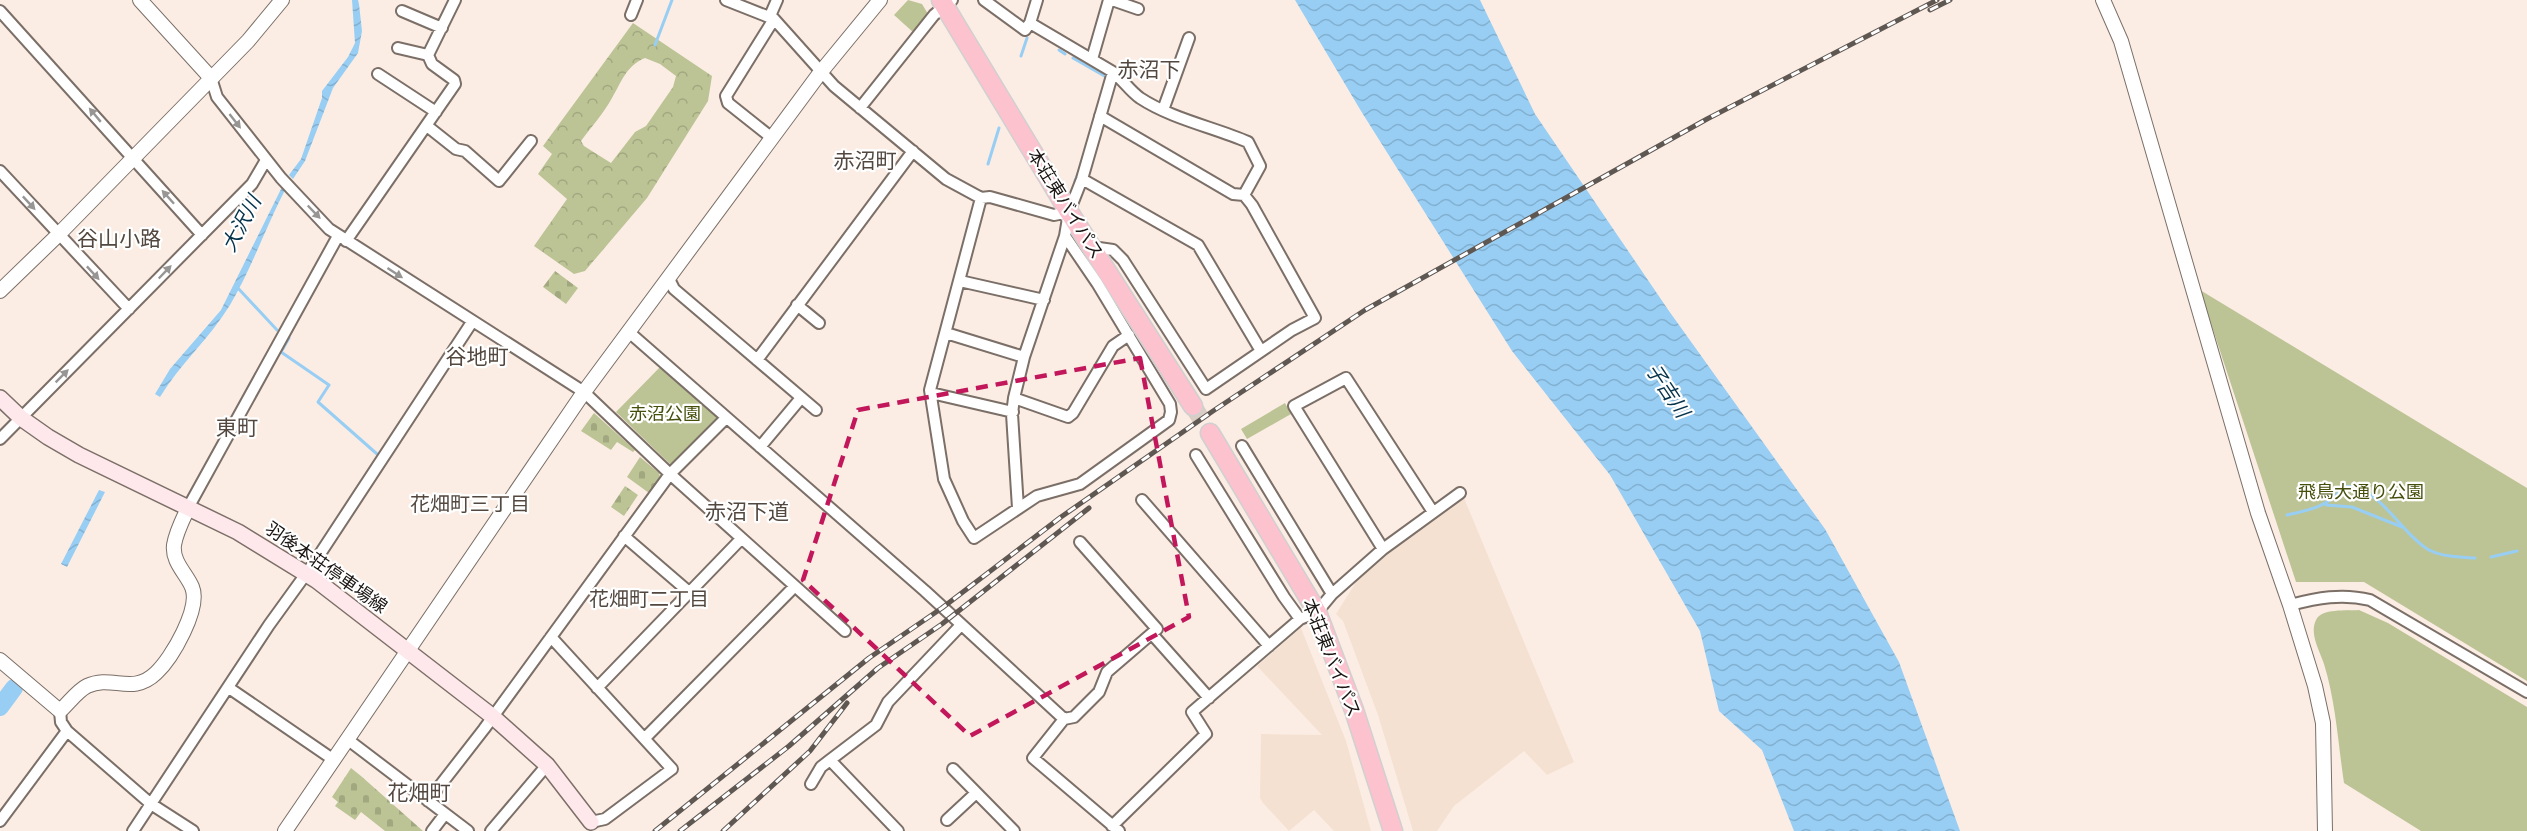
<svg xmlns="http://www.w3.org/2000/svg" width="2527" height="831" font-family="'Source Sans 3','Noto Sans JP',sans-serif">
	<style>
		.built { fill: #f5e1d2 }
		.forest { fill: url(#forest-crowns); fill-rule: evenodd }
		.cemetery { fill: url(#cemetery-stones) }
		.park { fill: #bcc495 }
		.water { fill: url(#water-waves) }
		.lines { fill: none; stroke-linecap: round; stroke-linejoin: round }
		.stream { stroke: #98cef4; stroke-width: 3 }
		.river { stroke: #98cef4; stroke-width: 18 }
		.trunk-tunnel { stroke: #d9cdc4; stroke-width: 18; stroke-dasharray: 18 9; stroke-linecap: butt }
		.minor-casing { stroke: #7b6f67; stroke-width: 14 }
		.tertiary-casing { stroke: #7b6f67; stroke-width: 16 }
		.secondary-casing { stroke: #7b6f67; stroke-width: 18 }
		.trunk-casing { stroke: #d1d0d0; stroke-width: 21 }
		.minor { stroke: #fff; stroke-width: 10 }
		.tertiary { stroke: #fff; stroke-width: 14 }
		.secondary { stroke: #fee8ec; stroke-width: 15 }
		.trunk { stroke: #fcc2ce; stroke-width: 18 }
		.rail-casing { stroke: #5f5752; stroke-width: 5 }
		.rail { stroke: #fff; stroke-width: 3; stroke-dasharray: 9; stroke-linecap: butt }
		.oneway { fill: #989694 }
		.marked { fill: none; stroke: #c2185b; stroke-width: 4.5; stroke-dasharray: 12 8; stroke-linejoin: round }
		.labels { text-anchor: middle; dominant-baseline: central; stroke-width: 4.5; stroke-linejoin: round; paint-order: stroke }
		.street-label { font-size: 18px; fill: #1a1512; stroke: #fff }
		.park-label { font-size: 18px; fill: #464e0b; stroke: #fff }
		.water-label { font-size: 20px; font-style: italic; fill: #05334b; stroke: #fff }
		.neighbourhood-label { font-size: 20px; fill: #534840; stroke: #fff }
		.quarter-label { font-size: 21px; fill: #534840; stroke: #fff }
	</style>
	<defs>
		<pattern id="forest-crowns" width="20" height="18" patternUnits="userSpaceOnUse" patternTransform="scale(1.5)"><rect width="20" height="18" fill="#bcc495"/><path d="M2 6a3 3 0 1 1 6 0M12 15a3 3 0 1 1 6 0" fill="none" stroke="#a1a87f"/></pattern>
		<pattern id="cemetery-stones" width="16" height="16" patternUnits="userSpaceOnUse" patternTransform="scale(1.5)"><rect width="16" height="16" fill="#bcc495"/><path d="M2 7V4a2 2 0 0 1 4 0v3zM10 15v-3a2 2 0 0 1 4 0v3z" fill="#a1a87f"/></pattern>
		<pattern id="water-waves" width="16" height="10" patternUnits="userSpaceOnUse" patternTransform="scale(1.5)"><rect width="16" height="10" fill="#98cef4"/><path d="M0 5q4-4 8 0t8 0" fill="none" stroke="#82b0d0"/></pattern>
	</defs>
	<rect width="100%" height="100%" fill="#fbede4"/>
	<path class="built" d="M 1464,498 L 1574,762 L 1547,775 L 1524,751 L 1454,806 L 1437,831 L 1413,831 L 1378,715 L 1343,621 L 1336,614 L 1358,579 L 1425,524 Z
		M 1301,628 L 1346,741 L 1371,831 L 1334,831 L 1314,810 L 1289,831 L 1263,803 L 1260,798 L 1261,734 L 1322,735 L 1257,666 Z"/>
	<path class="forest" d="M 633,23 L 712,76 L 708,101 L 647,198 L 585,271 L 574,274 L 534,246 L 567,199 L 538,174 L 552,154 L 543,146 ZM 645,58 L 660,64 L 676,76 L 673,87 L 646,126 L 635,132 L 611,163 L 584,146 L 581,141 C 591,127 604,113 612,98 C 622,81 626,66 645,58 Z"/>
	<path class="cemetery" d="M 555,271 L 578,288 L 566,304 L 543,287 Z
		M 594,413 L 635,450 L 633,452 L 617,442 L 611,450 L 581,431 Z
		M 640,457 L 659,473 L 660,477 L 649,493 L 627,477 Z
		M 625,486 L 638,495 L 624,516 L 611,507 Z
		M 351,768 L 361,776 L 423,831 L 385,831 L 361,812 L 355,820 L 335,806 L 338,802 L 332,797 Z"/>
	<path class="park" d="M 908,0 L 922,4 L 928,14 L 914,33 L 894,15 Z
		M 2200,290 L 2527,488 L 2527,681 L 2364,582 L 2296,582 Z
		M 662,365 L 717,416 L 716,422 L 677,464 L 670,464 L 616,412 Z
		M 1285,403 L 1291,414 L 1247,439 L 1241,429 Z
		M 2359,610 L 2388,623 L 2527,707 L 2527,831 L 2421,831 L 2344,783 C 2338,743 2336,703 2324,664 C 2320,651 2309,634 2316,620 C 2321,608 2347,611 2359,610 Z"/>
	<path class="water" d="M 352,0 L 358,0 L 359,4 L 362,31 L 358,53 L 333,88 L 305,161 L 293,179 L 289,175 L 301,159 L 322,98 L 322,91 L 348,57 L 355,43 Z
		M 1295,0 L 1480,0 L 1535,114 L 1669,311 L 1825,529 L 1899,662 L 1960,831 L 1794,831 L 1762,750 L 1719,711 L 1700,631 L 1610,475 L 1512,351 L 1361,111 Z
		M 283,185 L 286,188 C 266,226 252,268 230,305 C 210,338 180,364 160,397 L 155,394 L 170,369 L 221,310 Z
		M 99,490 L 105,492 L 67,567 L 61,564 Z"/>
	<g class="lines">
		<path class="stream" d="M 655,45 L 672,0
			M 1059,50 L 1065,54
			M 1021,56 L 1027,38
			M 1073,58 L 1108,78
			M 988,164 L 999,128
			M 1075,181 L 1081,166
			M 236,286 L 277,330
			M 289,338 L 281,352 L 329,385 L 318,402 L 377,454
			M 2326,505 L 2352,507 L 2402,527
			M 2287,515 C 2311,510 2329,506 2345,486 C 2381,487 2400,533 2429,550 C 2443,557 2460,557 2475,558
			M 2491,557 L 2517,551"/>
		<path class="river" d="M 0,707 L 14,688"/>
		<path class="trunk-tunnel" d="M 1193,406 L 1210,433"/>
		<defs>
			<path id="minor" d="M 726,0 L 774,19 L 834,86 L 946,179 L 981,198 L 990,197 L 1054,215 L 1069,212
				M 984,0 L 1025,30 L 1030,23 L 1037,0
				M 1112,0 L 1138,9
				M 0,11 L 202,235
				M 402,11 L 442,28
				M 631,15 L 637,0
				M 770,16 L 777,0
				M 1030,23 L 1113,72 C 1123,80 1130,91 1140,98 C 1172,119 1213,127 1248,142 L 1260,166 L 1244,195
				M 398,48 L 428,55
				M 1092,59 L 1109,0
				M 378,74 L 436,112
				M 211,78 L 217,97 L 281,178 L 329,229 L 584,392 L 670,474 L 845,631
				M 860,108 L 934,15 L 952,0
				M 1163,110 L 1189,38
				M 427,126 L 456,149 L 465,151 L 499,181 L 531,141
				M 772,138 L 728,103 L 726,96 L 774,19
				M 0,171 L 129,309
				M 1082,179 L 1198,245 L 1261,351
				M 981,198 L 930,390 L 944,479 L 963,521 L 974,538 L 1037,496 L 1080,484 L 1169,420 L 1171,412 L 1170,404 L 1097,283 L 1065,236
				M 346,241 L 455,84 L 454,80 L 432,64 L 428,55 L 455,0
				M 1092,247 L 1113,250 L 1123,260 L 1206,389 L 1292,330 L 1315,318 L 1252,205 L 1244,195 L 1233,194 L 1100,116
				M 669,279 L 674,289 L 816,410
				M 960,281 L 1044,300
				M 797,305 L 819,323
				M 630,333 L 925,591 L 1064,719
				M 946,333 L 1024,357
				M 757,360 L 913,151
				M 931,393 L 1013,412
				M 1014,398 L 1068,417 L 1073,413 L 1113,346 L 1129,335
				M 0,439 L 252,184 L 266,160
				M 1242,446 L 1332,594
				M 760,447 L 801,398
				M 1196,455 L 1284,597 L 1300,619
				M 1142,500 L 1269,646
				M 189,506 L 338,236
				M 1018,508 L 1012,414 L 1014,398 L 1024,357 L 1065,236 L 1069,212 L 1082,179 L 1113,72
				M 624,536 L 689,592
				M 1080,542 L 1157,629 L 1107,672 L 1099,692 L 1074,717 L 1064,719 L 1033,758 L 1119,831
				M 1383,549 L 1294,406 L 1346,378 L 1433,512
				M 2290,605 C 2317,598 2342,593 2370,600 L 2527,692
				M 1152,634 L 1209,698
				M 551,637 L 672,769 L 605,819 L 591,822
				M 229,688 L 334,760
				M 597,688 L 741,539
				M 60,711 L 61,722 L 67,731 L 151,804 L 193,831
				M 645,738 L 794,587
				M 347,739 L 468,831
				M 830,760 L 876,725 L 888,702 L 961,625
				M 953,769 L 1014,831
				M 811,784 L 821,767 L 830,760 L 898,831
				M 428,801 L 484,729 L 670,474 L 726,418
				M 947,820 L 975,794
				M 0,821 L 67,731
				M 1112,826 L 1206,734 L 1192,712 L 1300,619 L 1317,612 L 1332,594 L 1383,549 L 1460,493
				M 133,831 L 269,625 L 316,560 L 472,322
				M 432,831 L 445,814
				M 491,831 L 547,765"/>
			<path id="tertiary" d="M 140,0 L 211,78
				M 2103,0 L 2121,41 L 2258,513 L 2290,605 L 2315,686 L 2323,723 L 2325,831
				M 0,291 L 58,235 L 248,41 L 282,0
				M 0,660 L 60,711 C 68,704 77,691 87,686 C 112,674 132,696 156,673 C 172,658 201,608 192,587 C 186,573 172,562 174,545 C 176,532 183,519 189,506
				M 285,831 L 584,392 L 820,73 L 880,0"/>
			<path id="secondary" d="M 0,398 L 21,418 L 48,437 L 79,455 L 238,532 L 316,580 L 492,716 L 547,765 L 591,822"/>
			<path id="trunk" d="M 941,0 L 1069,212 L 1193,406
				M 1210,433 L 1317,612 L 1354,710 L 1393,831"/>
		</defs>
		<use href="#minor" class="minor-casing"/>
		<use href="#tertiary" class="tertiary-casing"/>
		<use href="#secondary" class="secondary-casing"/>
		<use href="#trunk" class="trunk-casing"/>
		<use href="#minor" class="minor"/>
		<use href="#tertiary" class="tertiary"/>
		<use href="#secondary" class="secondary"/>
		<use href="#trunk" class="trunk"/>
		<defs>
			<path id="rail" d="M 1930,10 L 1950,0
				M 655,831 L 869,658 L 942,608 L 1061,517 L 1213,411 L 1365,310 L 1707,119 L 1937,0
				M 680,831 L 789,746 L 878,668 L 942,624 L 1089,508
				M 723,831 L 810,751 L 847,703"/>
		</defs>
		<use href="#rail" class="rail-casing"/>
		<use href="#rail" class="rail"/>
	</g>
	<defs><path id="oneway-solid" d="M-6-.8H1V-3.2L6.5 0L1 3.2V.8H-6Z" transform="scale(1.5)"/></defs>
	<g class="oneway">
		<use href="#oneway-solid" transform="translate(95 115) rotate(-130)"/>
		<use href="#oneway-solid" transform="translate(235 121) rotate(52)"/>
		<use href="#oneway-solid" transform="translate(168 197) rotate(-132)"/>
		<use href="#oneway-solid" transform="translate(29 203) rotate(47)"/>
		<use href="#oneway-solid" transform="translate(314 212) rotate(46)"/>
		<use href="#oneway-solid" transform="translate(165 272) rotate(-46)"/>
		<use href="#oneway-solid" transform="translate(93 273) rotate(47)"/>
		<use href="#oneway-solid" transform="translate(395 273) rotate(33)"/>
		<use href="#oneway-solid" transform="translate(62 376) rotate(-45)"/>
	</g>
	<path class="marked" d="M 1140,358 L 1189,617 L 970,736 L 803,580 L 858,410 Z"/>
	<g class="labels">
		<g class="street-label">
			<text transform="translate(1065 204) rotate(58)">本荘東バイパス</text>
			<text transform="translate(326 568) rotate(35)">羽後本荘停車場線</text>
			<text transform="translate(1331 658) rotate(68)">本荘東バイパス</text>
		</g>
		<g class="park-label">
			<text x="665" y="414">赤沼公園</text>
			<text x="2361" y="492">飛鳥大通り公園</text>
		</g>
		<g class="water-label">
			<text transform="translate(242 224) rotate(-62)">大沢川</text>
			<text transform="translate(1667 391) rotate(56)">子吉川</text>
		</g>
		<g class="neighbourhood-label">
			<text x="470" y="505">花畑町三丁目</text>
			<text x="649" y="600">花畑町二丁目</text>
		</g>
		<g class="quarter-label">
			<text x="1149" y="70">赤沼下</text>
			<text x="865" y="161">赤沼町</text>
			<text x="119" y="239">谷山小路</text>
			<text x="477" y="357">谷地町</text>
			<text x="237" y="428">東町</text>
			<text x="747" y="512">赤沼下道</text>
			<text x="419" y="793">花畑町</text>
		</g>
	</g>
</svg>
